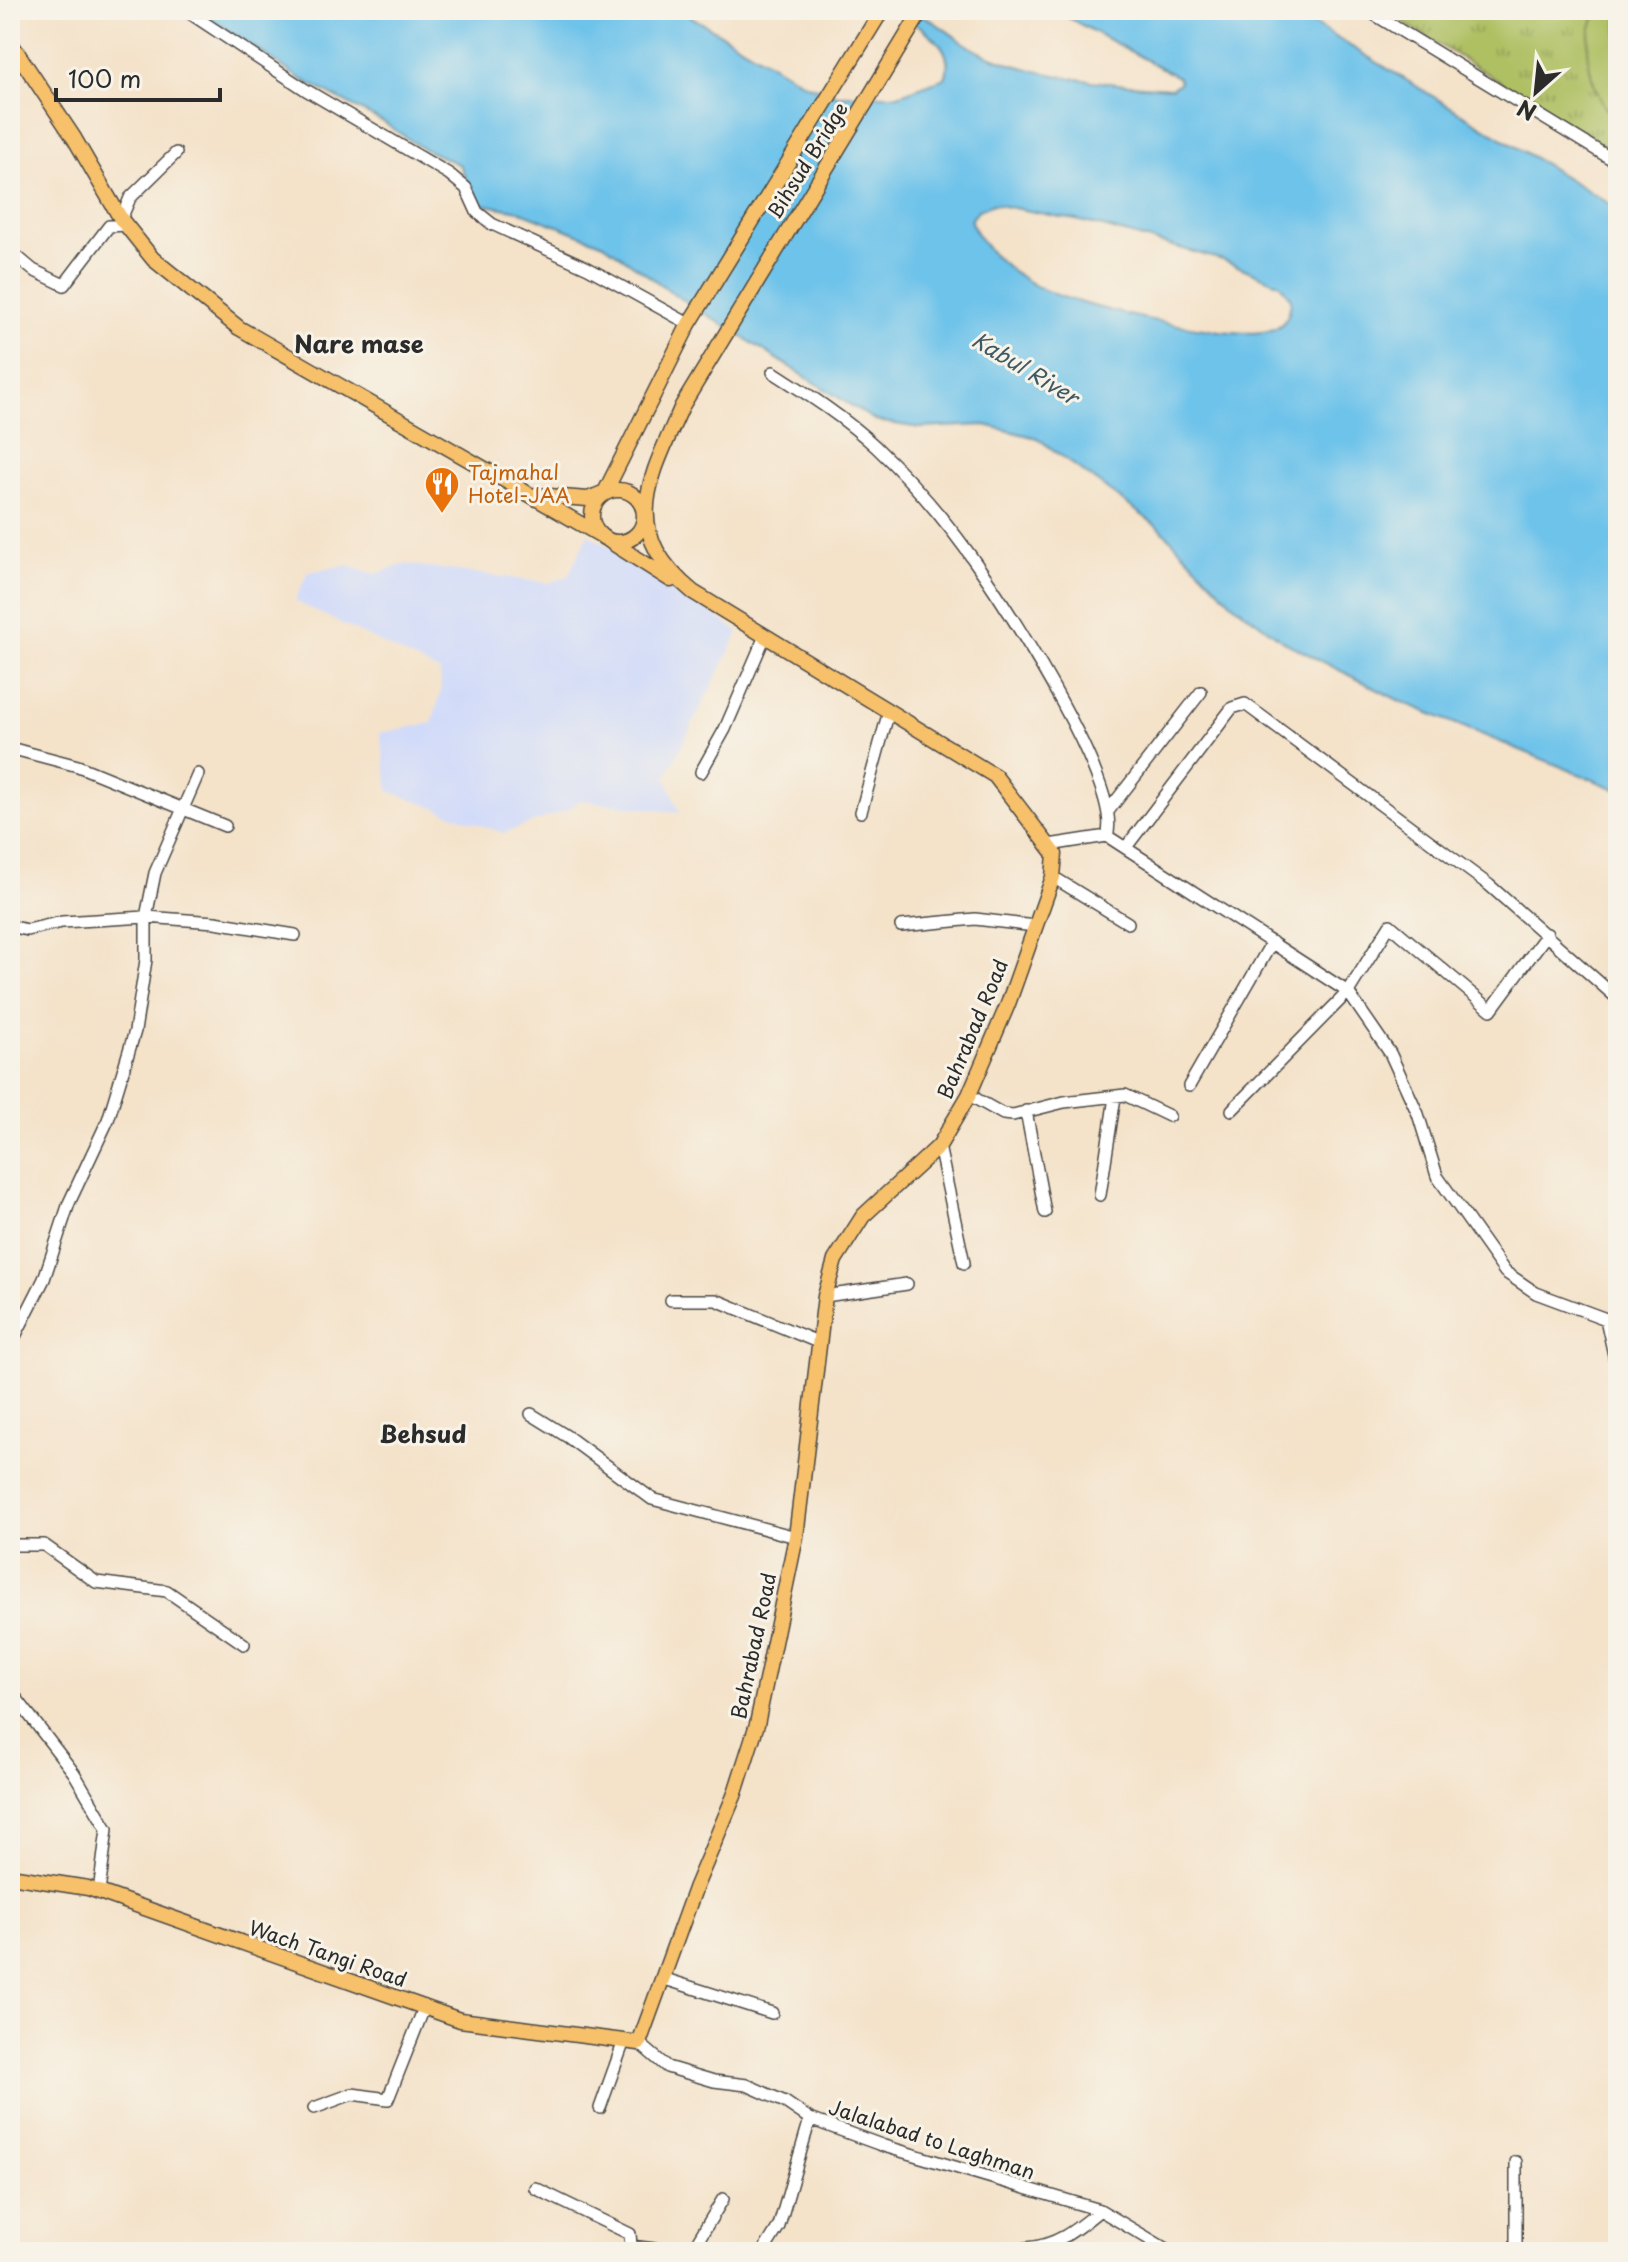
<svg xmlns="http://www.w3.org/2000/svg" width="1628" height="2262" font-family="'Playpen Sans',sans-serif">
	<style>
		.built { fill: #d0daf9 }
		.grass { fill: url(#grass-tufts); stroke: #6d7648; stroke-width: 2 }
		.pitch { fill: #afc064; stroke: #6d7648; stroke-width: 2 }
		.water { fill: #6ec3ea; stroke: #4c778a; stroke-width: 2; fill-rule: evenodd }
		.lines { fill: none; stroke-linecap: round; stroke-linejoin: round }
		.minor-casing { stroke: #494643; stroke-width: 14 }
		.major-casing { stroke: #494643; stroke-width: 17 }
		.minor { stroke: #fff; stroke-width: 11 }
		.major { stroke: #f7c06b; stroke-width: 14 }
		.labels { text-anchor: middle; dominant-baseline: central; stroke-width: 6; stroke-linejoin: round; paint-order: stroke }
		.street-label { font-size: 20px; fill: #2b2b2b; stroke: #f7f3e8 }
		.food-label { font-size: 20px; fill: #c56008; stroke: #f7f3e8; text-anchor: start }
		.water-label { font-size: 22px; font-style: italic; fill: #3f5964; stroke: #f7f3e8 }
		.quarter-label { font-size: 24px; font-weight: bold; fill: #2b2b2b; stroke: #f7f3e8 }
	</style>
	<defs>
		<pattern id="grass-tufts" width="24" height="20" patternUnits="userSpaceOnUse" patternTransform="scale(2)"><rect width="24" height="20" fill="#afc064"/><path d="M3 7l-1-3M5 7V3M7 7l1-3M15 17l-1-3M17 17v-4M19 17l1-3" fill="none" stroke="#8f9c53"/></pattern>
	</defs>
	<rect width="100%" height="100%" fill="#f7f3e8"/>
	<filter id="ink" filterUnits="userSpaceOnUse"><feTurbulence type="fractalNoise" baseFrequency=".0125" numOctaves="2"/><feDisplacementMap in="SourceGraphic" scale="16" xChannelSelector="R" yChannelSelector="G"/><feConvolveMatrix kernelMatrix="1 2 1 2 8 2 1 2 1" color-interpolation-filters="sRGB"/></filter>
	<filter id="wash" filterUnits="userSpaceOnUse"><feTurbulence type="fractalNoise" baseFrequency=".006" numOctaves="4" result="noise"/><feDisplacementMap in="SourceGraphic" scale="32" xChannelSelector="R" yChannelSelector="G"/><feGaussianBlur stdDeviation="1.8" result="paint"/><feColorMatrix in="noise" values="0 0 0 0 0 0 0 0 0 0 0 0 0 0 0 0 0 1.4 0 .05"/><feComposite in="paint" operator="in"/></filter>
	<g filter="url(#wash)">
		<rect width="100%" height="100%" fill="#f4e2c9"/>
		<path class="built" d="M 588,534 L 646,569 L 739,632 L 666,777 L 680,813 L 580,800 L 568,810 L 503,833 L 389,791 L 380,733 L 432,723 L 441,691 L 440,672 L 295,601 L 308,572 L 349,565 L 375,574 L 405,564 L 548,583 L 568,576 Z"/>
		<path class="grass" d="M 1384,10 L 1618,10 L 1618,154 L 1401,21 Z"/>
		<path class="pitch" d="M 1598,10 L 1618,10 L 1618,126 C 1592,93 1577,50 1598,10 Z"/>
		<path class="water" d="M 199,10 L 680,10 L 805,84 L 837,95 L 898,95 L 945,78 C 958,45 921,29 898,10 C 931,10 954,42 984,54 C 1043,79 1109,84 1172,88 L 1180,82 L 1178,77 L 1054,10 L 1291,10 L 1618,209 L 1618,790 L 1400,701 L 1286,643 L 1232,603 L 1161,529 L 1037,438 L 985,425 L 920,428 L 876,421 L 674,294 L 604,244 L 519,211 L 476,203 L 460,165 L 420,147 L 385,123 L 299,78 ZM 993,204 L 1081,221 L 1223,260 L 1280,284 L 1291,299 C 1290,315 1286,326 1268,331 C 1230,341 1070,306 1034,285 C 1012,272 977,246 971,220 L 978,210 Z"/>
	</g>
	<g filter="url(#ink)">
		<g class="lines">
			<defs>
				<path id="minor" d="M 185,10 L 306,90 L 449,174 L 466,188 L 477,212 L 492,224 L 588,268 L 689,324
					M 1367,10 L 1618,163
					M 121,219 L 130,198 L 176,153
					M 10,256 L 14,254 L 33,270 L 64,285 L 109,226 L 126,225
					M 773,372 C 809,395 845,418 876,447 C 915,484 952,528 982,572 C 1012,615 1124,790 1107,836
					M 10,748 L 78,766 L 225,826
					M 701,772 L 725,729 L 765,636
					M 1109,810 L 1201,692
					M 861,812 L 889,711
					M 1049,845 L 1107,836 L 1348,992 L 1390,1053 L 1418,1114 L 1437,1176 L 1505,1272 L 1536,1293 L 1606,1319 L 1618,1373
					M 1127,846 L 1232,708 L 1245,704 L 1489,885 L 1618,999
					M 1053,877 L 1128,923
					M 10,926 L 27,930 L 62,922 L 146,917 L 215,922 L 295,935
					M 901,926 L 975,919 L 1035,926
					M 1189,1086 L 1272,942
					M 969,1095 L 1003,1114 L 1013,1115 L 1064,1102 L 1125,1095 L 1169,1116
					M 1232,1110 L 1348,992 L 1390,925 L 1491,1010 L 1547,934
					M 1026,1111 L 1045,1212
					M 939,1146 L 964,1263
					M 1100,1195 L 1115,1097
					M 825,1296 L 907,1284
					M 671,1300 L 716,1300 L 820,1343
					M 10,1346 L 44,1279 L 69,1203 L 108,1120 L 135,1031 L 146,960 L 146,917 L 155,873 L 198,774
					M 531,1414 L 568,1437 L 652,1499 L 796,1537
					M 10,1545 L 44,1545 L 96,1582 L 167,1591 L 244,1644
					M 10,1690 L 74,1773 L 107,1829 L 99,1892
					M 665,1979 L 772,2013
					M 639,2043 L 667,2067 L 714,2081 L 747,2085 L 785,2102 L 810,2119 L 884,2146 L 1100,2210 L 1171,2252
					M 314,2108 L 352,2094 L 388,2099 L 424,2008
					M 600,2108 L 624,2041
					M 1516,2162 L 1516,2252
					M 535,2188 L 630,2234 L 631,2246
					M 626,2252 L 631,2246 L 678,2252
					M 691,2252 L 723,2199
					M 763,2252 L 779,2226 L 810,2119
					M 1024,2252 L 1026,2248 C 1057,2246 1077,2229 1100,2210"/>
				<path id="major" d="M 10,42 L 74,138 L 121,219 L 153,259 L 239,328 L 600,535
					M592 516a26 26 0 1 1 52 0a26 26 0 1 1-52 0Z
					M 536,495 L 588,499 L 605,492 L 689,324 L 882,10
					M 611,542 L 671,580
					M 10,1876 L 88,1888 L 460,2020 L 639,2043 L 696,1886 L 734,1796 L 757,1724 L 796,1537 L 825,1296 L 835,1260 L 863,1216 L 939,1146 L 969,1095 L 1008,1004 L 1053,877 L 1055,854 L 995,776 L 693,592 C 618,530 649,481 682,406 L 922,10"/>
			</defs>
			<use href="#minor" class="minor-casing"/>
			<use href="#major" class="major-casing"/>
			<use href="#minor" class="minor"/>
			<use href="#major" class="major"/>
		</g>
	</g>
	<defs>
		<symbol id="restaurant-pin" viewBox="-11 -11 22 30"><path d="M0 17L-7.5 6A9.5 9.5 0 1 1 7.5 6Z" fill="#e8710a" stroke="#f7f3e8"/><path d="M-5-6h1v4h1v-4h1v4h1v-4h1v5L-1.5 .5V6h-2V.5L-5-1ZM5-6V6H3V1.5H1.5Q1.5-4 5-6Z" fill="#fff"/></symbol>
	</defs>
	<g fill-rule="evenodd">
		<use href="#restaurant-pin" x="422" y="464" width="40" height="54"/>
	</g>
	<g class="labels">
		<g class="street-label">
			<text transform="translate(807 160) rotate(-58)">Bihsud Bridge</text>
			<text transform="translate(972 1029) rotate(-67)">Bahrabad Road</text>
			<text transform="translate(753 1646) rotate(-78)">Bahrabad Road</text>
			<text transform="translate(328 1953) rotate(19)">Wach Tangi Road</text>
			<text transform="translate(932 2139) rotate(18)">Jalalabad to Laghman</text>
		</g>
		<g class="food-label">
			<text x="468" y="472">Tajmahal<tspan x="468" dy="23">Hotel-JAA</tspan></text>
		</g>
		<g class="water-label">
			<text transform="translate(1026 367) rotate(31)">Kabul River</text>
		</g>
		<g class="quarter-label">
			<text x="359" y="343">Nare mase</text>
			<text x="423" y="1433">Behsud</text>
		</g>
	</g>
	<rect width="1628" height="2262" fill="none" stroke="#f7f3e8" stroke-width="40"/>
	<g transform="translate(1536 92) rotate(207)" stroke="#f7f3e8" stroke-width="6" paint-order="stroke">
	<path d="M0-6L14 30L0 20L-14 30Z" fill="#2b2b2b"/>
	<text y="-12" font-size="22" font-weight="bold" text-anchor="middle" fill="#2b2b2b">N</text>
	</g>
	<path d="M56 88v12h164v-12" fill="none" stroke="#2b2b2b" stroke-width="4"/>
	<text x="68" y="88" font-size="24" fill="#2b2b2b" stroke="#f7f3e8" stroke-width="6" paint-order="stroke">100 m</text>
</svg>
